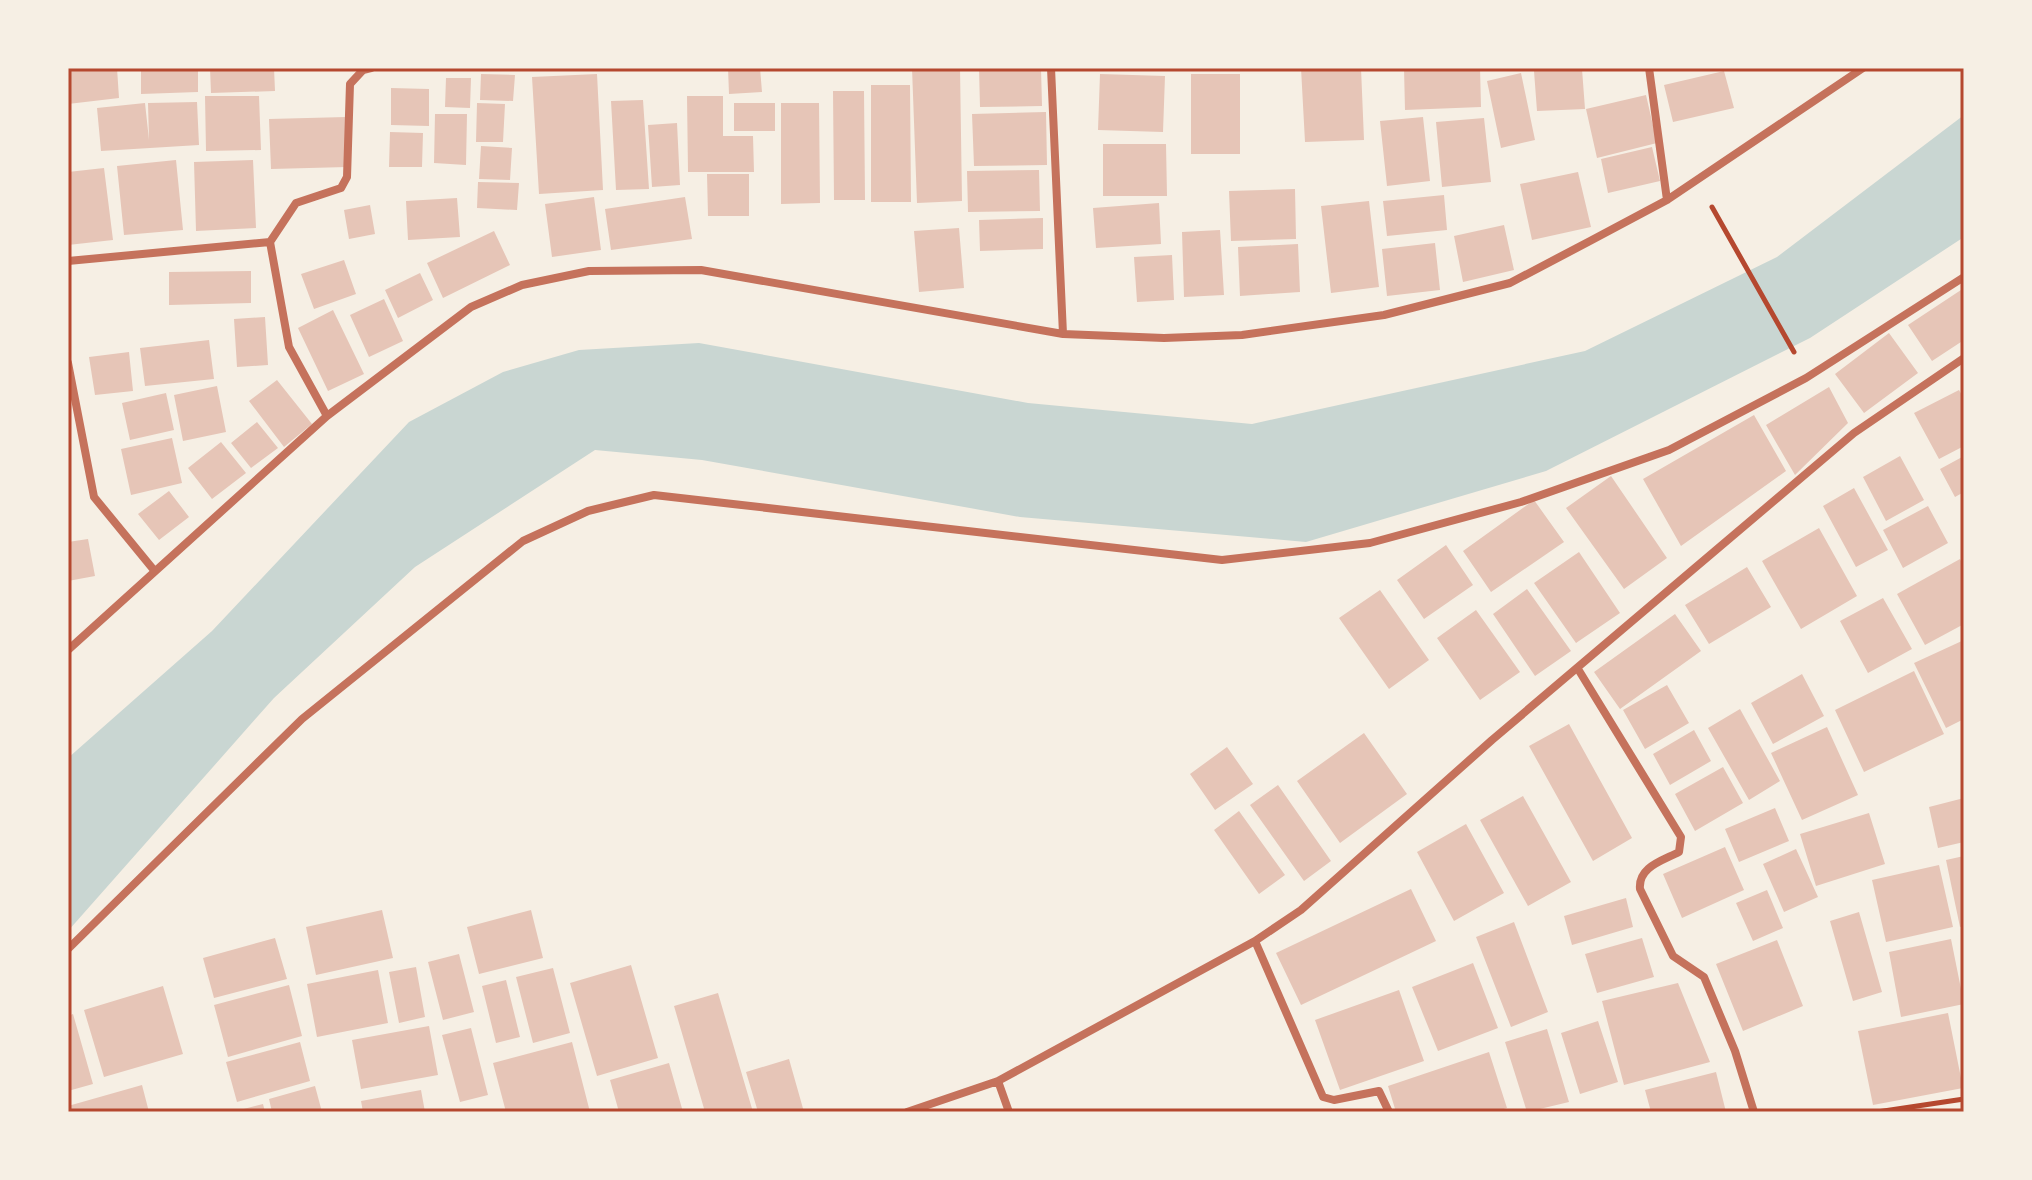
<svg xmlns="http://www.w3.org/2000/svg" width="2032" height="1180" font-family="Signika,sans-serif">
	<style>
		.water { fill: #c9d6d2 }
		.building { fill: #e6c5b7 }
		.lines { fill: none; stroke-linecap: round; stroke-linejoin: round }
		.path { stroke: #b5482f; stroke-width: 5 }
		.minor { stroke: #c5725c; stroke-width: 8 }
		.neatline { fill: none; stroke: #b5482f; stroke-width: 3 }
	</style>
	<rect width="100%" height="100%" fill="#f6efe4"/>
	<path class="water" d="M 1964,115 L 1964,237 L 1810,338 L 1546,471 L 1306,542 L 1020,517 L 702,460 L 595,450 L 415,567 L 274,698 L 68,931 L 68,758 L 212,631 L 409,422 L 503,372 L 579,350 L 699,343 L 1028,403 L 1252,424 L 1585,351 L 1777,257 Z"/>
	<path class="building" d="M 68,68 L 117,68 L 119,98 L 68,104 Z
		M 141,68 L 198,68 L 198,92 L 141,94 Z
		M 210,68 L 274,68 L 275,91 L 211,93 Z
		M 728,68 L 760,68 L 762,92 L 729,94 Z
		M 912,68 L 960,68 L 962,201 L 917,203 Z
		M 979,68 L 1041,68 L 1042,106 L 980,107 Z
		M 1301,68 L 1361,68 L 1364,140 L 1305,142 Z
		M 1404,68 L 1480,68 L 1481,107 L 1405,110 Z
		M 1582,69 L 1585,109 L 1537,111 L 1534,71 Z
		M 1724,71 L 1734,108 L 1673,122 L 1664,85 Z
		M 1521,73 L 1535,140 L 1501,148 L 1487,81 Z
		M 481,74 L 515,75 L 513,101 L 480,100 Z
		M 597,74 L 603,190 L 539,194 L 532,77 Z
		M 1100,74 L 1165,76 L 1163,132 L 1098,130 Z
		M 1191,74 L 1240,74 L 1240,154 L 1191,154 Z
		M 446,78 L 471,78 L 470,108 L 445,107 Z
		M 871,85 L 910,85 L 911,202 L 871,202 Z
		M 391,88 L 429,89 L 429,126 L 391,125 Z
		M 833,91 L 864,91 L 865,200 L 834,200 Z
		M 1646,95 L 1657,143 L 1597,158 L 1586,109 Z
		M 205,96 L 259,96 L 261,150 L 206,151 Z
		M 687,96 L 723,96 L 723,136 L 753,136 L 754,172 L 688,172 Z
		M 643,100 L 649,189 L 616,190 L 611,101 Z
		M 197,102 L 199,145 L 101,151 L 97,108 L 145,103 L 149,140 L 148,103 Z
		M 477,103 L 505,104 L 503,142 L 476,142 Z
		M 734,103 L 775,103 L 775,131 L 734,131 Z
		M 781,103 L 819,103 L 820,203 L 781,204 Z
		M 1046,112 L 1047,165 L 974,166 L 972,114 Z
		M 435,114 L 467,114 L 466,165 L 434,163 Z
		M 346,117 L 347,167 L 271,169 L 269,119 Z
		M 1423,117 L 1430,181 L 1387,186 L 1380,121 Z
		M 1484,118 L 1491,182 L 1442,187 L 1436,122 Z
		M 677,123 L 680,185 L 652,187 L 648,125 Z
		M 390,132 L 423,133 L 422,167 L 389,167 Z
		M 1103,144 L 1166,144 L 1167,196 L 1103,196 Z
		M 481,146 L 512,148 L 510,180 L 479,179 Z
		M 1652,147 L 1660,181 L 1608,193 L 1601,159 Z
		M 176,160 L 183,230 L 124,235 L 117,166 Z
		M 253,160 L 256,228 L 196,231 L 194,162 Z
		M 104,168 L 113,240 L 68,245 L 68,172 Z
		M 1039,170 L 1040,211 L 968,212 L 967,171 Z
		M 1578,172 L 1591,227 L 1532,240 L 1520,184 Z
		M 707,174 L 749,174 L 749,216 L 708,216 Z
		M 478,182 L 519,183 L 517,210 L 477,208 Z
		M 1295,189 L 1296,239 L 1231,241 L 1229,191 Z
		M 1444,195 L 1447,230 L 1387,236 L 1383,201 Z
		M 594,197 L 601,250 L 552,257 L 545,204 Z
		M 685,197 L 692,239 L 611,250 L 605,209 Z
		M 457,198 L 460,237 L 408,240 L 406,201 Z
		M 1369,201 L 1379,287 L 1331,293 L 1321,206 Z
		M 1159,203 L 1161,244 L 1096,248 L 1093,208 Z
		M 370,205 L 375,234 L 349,239 L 344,210 Z
		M 1043,218 L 1043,249 L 980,251 L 979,220 Z
		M 1504,225 L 1514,270 L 1463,282 L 1454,236 Z
		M 959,228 L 964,288 L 919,292 L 914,231 Z
		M 1220,230 L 1224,295 L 1184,297 L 1182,232 Z
		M 494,231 L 510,265 L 443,298 L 427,263 Z
		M 1435,243 L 1440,290 L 1387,296 L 1382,249 Z
		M 1298,244 L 1300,292 L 1240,296 L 1238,247 Z
		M 1172,255 L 1174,300 L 1137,302 L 1134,257 Z
		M 344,260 L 356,294 L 314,309 L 301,274 Z
		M 251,271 L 251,303 L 169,305 L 169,272 Z
		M 420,273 L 433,300 L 398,318 L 385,290 Z
		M 1964,288 L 1964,340 L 1932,361 L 1908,325 Z
		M 384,299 L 403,341 L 369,357 L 350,315 Z
		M 333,310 L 364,374 L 328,391 L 298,328 Z
		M 265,317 L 268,365 L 237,367 L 234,319 Z
		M 1889,333 L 1918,373 L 1864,413 L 1835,374 Z
		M 209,340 L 214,379 L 145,386 L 140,348 Z
		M 129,352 L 133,391 L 95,395 L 89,357 Z
		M 277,380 L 312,424 L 284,447 L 249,401 Z
		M 217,386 L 226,432 L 183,441 L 174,395 Z
		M 1829,387 L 1848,423 L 1795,475 L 1766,425 Z
		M 1959,390 L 1964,399 L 1964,446 L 1939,459 L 1914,413 Z
		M 166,393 L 174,430 L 130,440 L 122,403 Z
		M 1754,415 L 1786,471 L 1681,546 L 1643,479 Z
		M 257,422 L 278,448 L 251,468 L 231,443 Z
		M 172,438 L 182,483 L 131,495 L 121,449 Z
		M 221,442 L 246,473 L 212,499 L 188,468 Z
		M 1900,456 L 1924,500 L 1886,521 L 1863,477 Z
		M 1964,456 L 1964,492 L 1955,497 L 1940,469 Z
		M 1611,476 L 1667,558 L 1624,589 L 1566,508 Z
		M 1854,488 L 1888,550 L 1856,567 L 1823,506 Z
		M 169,491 L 189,517 L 159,540 L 138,514 Z
		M 1534,500 L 1564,542 L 1491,592 L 1463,551 Z
		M 1928,506 L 1948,543 L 1903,568 L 1883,530 Z
		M 1819,528 L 1857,596 L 1801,629 L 1762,561 Z
		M 88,539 L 95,576 L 68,581 L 68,542 Z
		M 1446,545 L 1473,585 L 1424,619 L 1397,580 Z
		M 1579,552 L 1620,613 L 1576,643 L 1534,583 Z
		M 1960,559 L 1964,567 L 1964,624 L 1925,645 L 1897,594 Z
		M 1747,567 L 1771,607 L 1709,644 L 1685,605 Z
		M 1527,589 L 1571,651 L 1535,676 L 1493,614 Z
		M 1380,590 L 1429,660 L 1389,689 L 1339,618 Z
		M 1883,598 L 1912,649 L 1868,673 L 1840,621 Z
		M 1476,610 L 1520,672 L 1480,700 L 1437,638 Z
		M 1675,614 L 1701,651 L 1620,709 L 1594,672 Z
		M 1964,640 L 1964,719 L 1946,728 L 1914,663 Z
		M 1914,671 L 1944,734 L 1864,772 L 1835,710 Z
		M 1802,674 L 1824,716 L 1773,744 L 1751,703 Z
		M 1667,685 L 1689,723 L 1645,749 L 1623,710 Z
		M 1740,709 L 1780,781 L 1749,800 L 1708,728 Z
		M 1569,724 L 1632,838 L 1593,861 L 1529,746 Z
		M 1827,727 L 1858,795 L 1802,820 L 1771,753 Z
		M 1694,730 L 1711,761 L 1670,785 L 1653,754 Z
		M 1364,733 L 1407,794 L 1340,843 L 1297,781 Z
		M 1227,747 L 1253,784 L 1215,810 L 1190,774 Z
		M 1723,767 L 1743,803 L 1695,831 L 1675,794 Z
		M 1278,785 L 1331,861 L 1304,881 L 1250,805 Z
		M 1523,796 L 1571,882 L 1528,906 L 1480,820 Z
		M 1964,798 L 1964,842 L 1938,848 L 1929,807 Z
		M 1775,808 L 1789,841 L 1739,862 L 1725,829 Z
		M 1239,811 L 1285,875 L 1259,894 L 1214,830 Z
		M 1869,813 L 1885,864 L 1816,886 L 1800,834 Z
		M 1466,824 L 1504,893 L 1454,921 L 1417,852 Z
		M 1725,847 L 1744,890 L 1682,918 L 1663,874 Z
		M 1796,849 L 1818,897 L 1784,912 L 1763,864 Z
		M 1964,856 L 1964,926 L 1960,927 L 1946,860 Z
		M 1939,865 L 1953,927 L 1886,942 L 1872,880 Z
		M 1411,889 L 1436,941 L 1301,1005 L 1276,953 Z
		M 1767,890 L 1783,928 L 1753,941 L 1736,903 Z
		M 1626,898 L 1633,927 L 1572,945 L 1564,916 Z
		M 382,910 L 393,958 L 316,975 L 306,927 Z
		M 531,910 L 543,958 L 479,974 L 467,927 Z
		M 1859,912 L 1882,992 L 1853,1001 L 1830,921 Z
		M 1514,922 L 1548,1012 L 1511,1027 L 1476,937 Z
		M 275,938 L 287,979 L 214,998 L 203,958 Z
		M 1642,938 L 1654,977 L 1597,993 L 1585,954 Z
		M 1951,939 L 1964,1004 L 1901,1017 L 1889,952 Z
		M 1777,940 L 1803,1006 L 1743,1031 L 1716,964 Z
		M 459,954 L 474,1012 L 443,1020 L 428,962 Z
		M 1473,963 L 1498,1028 L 1438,1051 L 1412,987 Z
		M 631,965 L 658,1058 L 597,1076 L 570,983 Z
		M 416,967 L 425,1017 L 399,1023 L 389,972 Z
		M 553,968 L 570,1033 L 533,1043 L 516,977 Z
		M 378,970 L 388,1023 L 317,1037 L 307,984 Z
		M 506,980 L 520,1037 L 496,1043 L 482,986 Z
		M 1678,983 L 1710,1062 L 1624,1085 L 1602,1001 Z
		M 289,985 L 302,1036 L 228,1057 L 214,1005 Z
		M 163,986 L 183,1054 L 104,1077 L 84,1010 Z
		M 1399,990 L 1424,1061 L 1340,1090 L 1315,1020 Z
		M 718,993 L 753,1112 L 705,1112 L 674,1006 Z
		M 1948,1013 L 1963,1088 L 1873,1105 L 1858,1031 Z
		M 73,1014 L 93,1084 L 68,1091 L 68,1016 Z
		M 1598,1021 L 1618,1082 L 1580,1094 L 1561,1033 Z
		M 429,1026 L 438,1075 L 361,1089 L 352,1040 Z
		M 471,1028 L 488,1095 L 460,1102 L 442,1035 Z
		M 1547,1029 L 1569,1102 L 1527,1112 L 1505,1042 Z
		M 300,1042 L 310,1081 L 237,1102 L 226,1062 Z
		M 572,1042 L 590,1112 L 506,1112 L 493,1063 Z
		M 1489,1052 L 1507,1108 L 1494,1112 L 1396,1112 L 1388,1086 Z
		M 789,1059 L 804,1112 L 758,1112 L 746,1072 Z
		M 669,1063 L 683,1112 L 619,1112 L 610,1080 Z
		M 1716,1072 L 1726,1112 L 1651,1112 L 1645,1090 Z
		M 142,1085 L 149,1112 L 68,1112 L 68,1106 Z
		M 315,1086 L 322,1112 L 272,1112 L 269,1099 Z
		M 421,1090 L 425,1112 L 363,1112 L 361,1101 Z
		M 263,1104 L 265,1112 L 236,1112 L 236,1111 Z"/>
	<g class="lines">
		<path class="path" d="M 1712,207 L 1794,352
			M 1877,1112 L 1964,1099"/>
		<path class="minor" d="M 1051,68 L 1063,334
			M 1649,68 L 1667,200
			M 270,242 L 289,347 L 327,416
			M 68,261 L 270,242 L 296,203 L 341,188 L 347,177 L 350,84 L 363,70 L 371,68
			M 68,363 L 94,497 L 153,569
			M 68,650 L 327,416 L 471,307 L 522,285 L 589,271 L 701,270 L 1063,334 L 1164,338 L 1242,335 L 1384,315 L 1510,283 L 1590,241 L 1667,200 L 1863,68
			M 1578,669 L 1681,837 L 1679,852 C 1662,861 1638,867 1640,889 L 1673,956 L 1704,977 L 1735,1051 L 1754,1112
			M 1255,941 L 1323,1097 L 1334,1100 L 1379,1091 L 1389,1112
			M 68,949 L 302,719 L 523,541 L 588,511 L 654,495 L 1222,560 L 1370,543 L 1521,502 L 1669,450 L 1806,378 L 1964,277
			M 998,1081 L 1009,1112
			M 907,1112 L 998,1081 L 1255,941 L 1301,910 L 1492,740 L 1854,433 L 1964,358"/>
	</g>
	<rect width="2032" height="1180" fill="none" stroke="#f6efe4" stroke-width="140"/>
	<rect x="70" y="70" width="1892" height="1040" class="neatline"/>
</svg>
